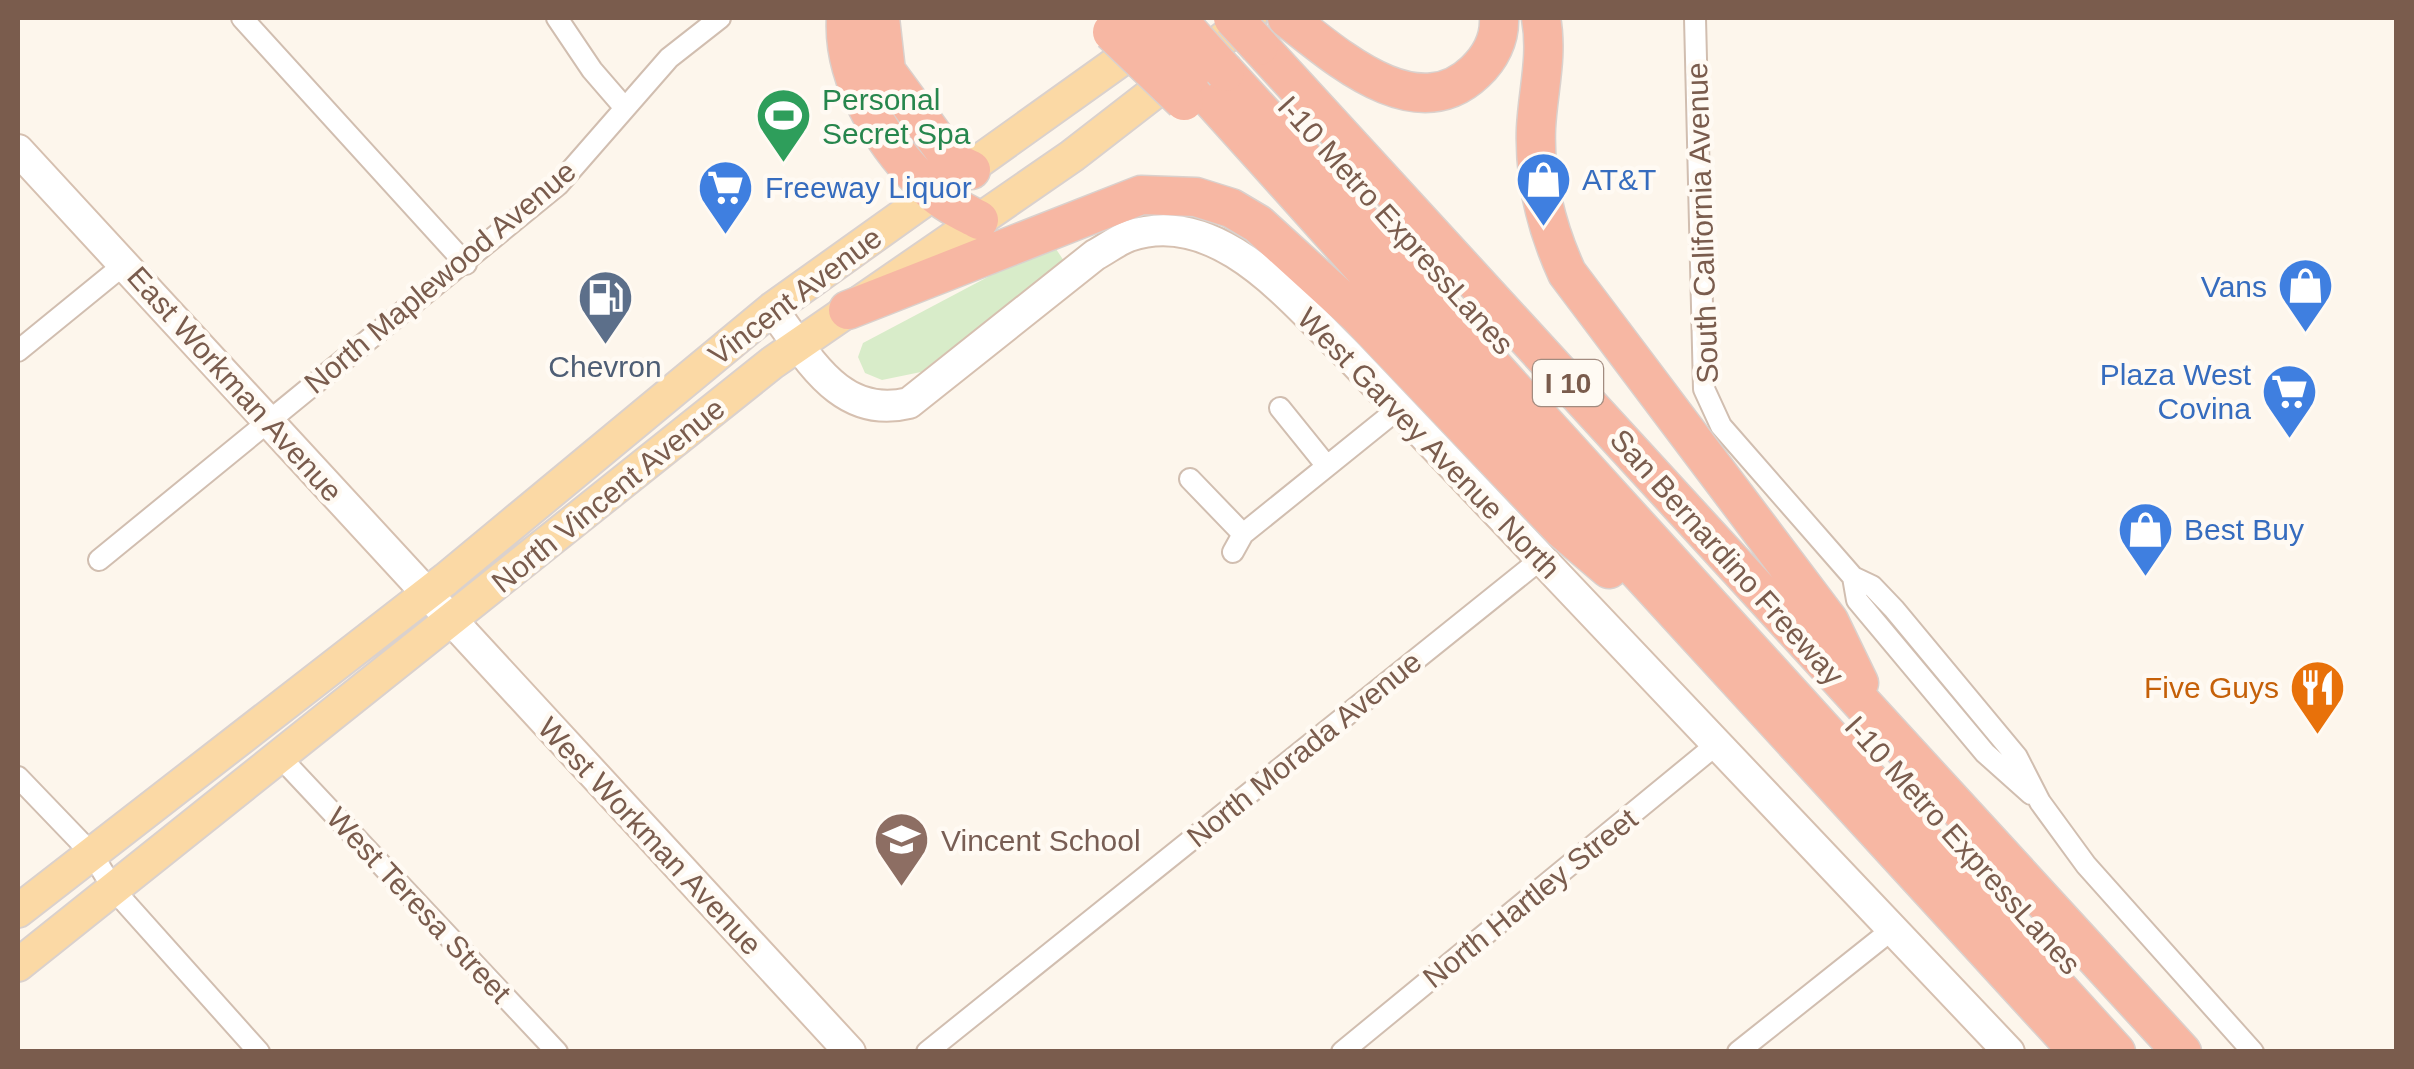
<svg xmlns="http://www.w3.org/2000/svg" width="2414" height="1069" font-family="Arial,sans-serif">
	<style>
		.green { fill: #d8ecc9 }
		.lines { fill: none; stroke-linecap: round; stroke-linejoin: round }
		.street-casing { stroke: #d1beb0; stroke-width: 24 }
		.secondary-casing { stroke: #d6c0b0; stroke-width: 34 }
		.primary-casing { stroke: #dad1cd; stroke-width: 36 }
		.highway-casing { stroke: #dad1cd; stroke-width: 41 }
		.street { stroke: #fff; stroke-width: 20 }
		.secondary { stroke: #fff; stroke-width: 30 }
		.primary { stroke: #fbd9a5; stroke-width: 32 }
		.highway { stroke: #f7b7a3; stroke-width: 38 }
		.highway-bridge-casing { stroke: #dad1cd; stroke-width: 41; stroke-linecap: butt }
		.highway-bridge { stroke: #f7b7a3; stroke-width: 38 }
		.labels { text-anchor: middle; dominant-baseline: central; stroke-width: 9; stroke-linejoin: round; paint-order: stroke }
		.shield { fill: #fffaf3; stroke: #a28b7f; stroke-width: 2.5 }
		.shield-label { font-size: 28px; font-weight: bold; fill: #7a5c4d }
		.leisure-label { font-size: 30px; fill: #27864d; stroke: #fffaf3; text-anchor: start }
		.shop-label { font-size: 30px; fill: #366cbe; stroke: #fffaf3; text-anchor: start }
		.street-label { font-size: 30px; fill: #7a5c4d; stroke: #fffaf3 }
		.service-label { font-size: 30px; fill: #4e5e75; stroke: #fffaf3 }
		.food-label { font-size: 30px; fill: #c56008; stroke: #fffaf3; text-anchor: end }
		.education-label { font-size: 30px; fill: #785e54; stroke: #fffaf3; text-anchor: start }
	</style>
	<rect width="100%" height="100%" fill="#fdf6ec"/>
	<path class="green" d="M 1052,243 L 1064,261 L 921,372 L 882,380 L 865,373 L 858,357 L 863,343 Z"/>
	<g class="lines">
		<defs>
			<path id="street" d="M 242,18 L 466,264
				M 557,18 L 592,70 L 624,107
				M 1695,18 L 1704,389 L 1721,426 L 1853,577 L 1872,586 L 1894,609 L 2017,757 L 2040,802 L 2086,865 L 2253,1052
				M 18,351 L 126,263
				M 1280,408 L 1326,465
				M 1190,479 L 1243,534
				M 1233,552 L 1243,534 L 1398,409
				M 99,560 L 558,185 L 669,58 L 720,18
				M 1853,577 L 1857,600 L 1985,753 L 2031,794
				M 281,758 L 557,1052
				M 18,777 L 92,854 L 114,890 L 259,1052
				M 927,1052 L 1541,559
				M 1342,1052 L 1717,744
				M 1738,1052 L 1894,928"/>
			<path id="secondary" d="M 18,150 L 850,1052
				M 772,309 C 809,358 840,420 909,403 L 1095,255 C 1106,249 1118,240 1129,236 C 1218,206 1291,300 1347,354 L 2009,1052"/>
			<path id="primary" d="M 18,911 L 446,579 L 772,309 L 1150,39
				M 18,965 L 772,363 L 1072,156 L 1250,18"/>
			<path id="highway" d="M 846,18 C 842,81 886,150 933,192 C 946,204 964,212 979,220
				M 880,18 L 886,71 L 952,161 L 971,170
				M 1287,18 C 1335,55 1415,129 1475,72 C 1490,58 1500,39 1499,18
				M 1541,18 C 1548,56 1538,90 1536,128 C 1534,179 1546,227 1567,273 L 1829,621 L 1859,683
				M 1259,46 L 2182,1052
				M 1225,72 L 2116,1052
				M 1201,88 L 1497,417 L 2079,1052
				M 848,310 L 1141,195 L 1196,197 L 1231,208 L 1258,224 L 1358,315 L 1562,529 L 1609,569"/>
		</defs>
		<use href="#street" class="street-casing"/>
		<use href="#secondary" class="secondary-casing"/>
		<use href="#primary" class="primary-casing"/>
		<use href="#highway" class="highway-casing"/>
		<use href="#street" class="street"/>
		<use href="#secondary" class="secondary"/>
		<use href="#primary" class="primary"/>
		<use href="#highway" class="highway"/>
		<defs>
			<path id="highway-bridge" d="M 1138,18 L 1190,75
				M 1176,18 L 1225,72
				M 1233,18 L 1259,46
				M 1112,32 L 1184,101"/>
		</defs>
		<use href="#highway-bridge" class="highway-bridge-casing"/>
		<use href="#highway-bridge" class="highway-bridge"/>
	</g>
	<defs>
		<symbol id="stadium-pin" viewBox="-11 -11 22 30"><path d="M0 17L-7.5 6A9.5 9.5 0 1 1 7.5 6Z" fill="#2e9e5b" stroke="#fffaf3"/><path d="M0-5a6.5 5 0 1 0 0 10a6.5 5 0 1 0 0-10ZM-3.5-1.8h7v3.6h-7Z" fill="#fff"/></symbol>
		<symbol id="shop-pin" viewBox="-11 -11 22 30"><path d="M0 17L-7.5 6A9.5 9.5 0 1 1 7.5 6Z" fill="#3f7fe0" stroke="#fffaf3"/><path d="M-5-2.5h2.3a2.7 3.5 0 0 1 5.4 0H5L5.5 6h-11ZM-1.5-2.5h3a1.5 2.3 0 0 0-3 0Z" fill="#fff"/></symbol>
		<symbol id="supermarket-pin" viewBox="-11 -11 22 30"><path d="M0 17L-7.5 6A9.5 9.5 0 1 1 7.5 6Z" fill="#3f7fe0" stroke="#fffaf3"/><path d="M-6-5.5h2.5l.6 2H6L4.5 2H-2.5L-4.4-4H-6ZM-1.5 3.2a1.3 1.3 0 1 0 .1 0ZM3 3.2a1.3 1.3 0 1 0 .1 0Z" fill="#fff"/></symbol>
		<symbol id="fuel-pin" viewBox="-11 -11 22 30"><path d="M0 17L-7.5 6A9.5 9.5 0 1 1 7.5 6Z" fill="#5c6f8a" stroke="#fffaf3"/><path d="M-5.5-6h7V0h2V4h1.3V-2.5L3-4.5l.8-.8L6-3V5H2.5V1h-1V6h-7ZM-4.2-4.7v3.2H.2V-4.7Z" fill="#fff"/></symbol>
		<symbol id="restaurant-pin" viewBox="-11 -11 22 30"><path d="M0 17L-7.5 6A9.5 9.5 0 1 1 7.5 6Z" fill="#e8710a" stroke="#fffaf3"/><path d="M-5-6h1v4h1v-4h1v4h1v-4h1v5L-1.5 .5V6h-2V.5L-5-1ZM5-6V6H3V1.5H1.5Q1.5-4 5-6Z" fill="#fff"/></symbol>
		<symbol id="school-pin" viewBox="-11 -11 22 30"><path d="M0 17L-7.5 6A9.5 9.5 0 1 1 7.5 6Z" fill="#8d6e63" stroke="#fffaf3"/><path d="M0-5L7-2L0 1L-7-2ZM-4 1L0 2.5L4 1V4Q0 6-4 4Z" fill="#fff"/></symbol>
	</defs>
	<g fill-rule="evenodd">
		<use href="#stadium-pin" x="752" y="84" width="63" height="86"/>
		<use href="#shop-pin" x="1512" y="148" width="63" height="86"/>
		<use href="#supermarket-pin" x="694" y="156" width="63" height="86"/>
		<use href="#shop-pin" x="2274" y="254" width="63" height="86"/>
		<use href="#fuel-pin" x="574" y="266" width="63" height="86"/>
		<use href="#supermarket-pin" x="2258" y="360" width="63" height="86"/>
		<use href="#shop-pin" x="2114" y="498" width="63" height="86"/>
		<use href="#restaurant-pin" x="2286" y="656" width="63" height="86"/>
		<use href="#school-pin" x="870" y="808" width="63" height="86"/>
	</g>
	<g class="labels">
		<rect class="shield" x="1533" y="360" width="70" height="46" rx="8"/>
		<g class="shield-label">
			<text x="1568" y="383">I 10</text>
		</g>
		<g class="leisure-label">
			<text x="822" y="99">Personal<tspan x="822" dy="34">Secret Spa</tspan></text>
		</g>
		<g class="shop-label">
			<text x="1582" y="179">AT&amp;T</text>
			<text x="765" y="187">Freeway Liquor</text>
			<text x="2267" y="286" text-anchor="end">Vans</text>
			<text x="2251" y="374" text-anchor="end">Plaza West<tspan x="2251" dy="34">Covina</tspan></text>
			<text x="2184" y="529">Best Buy</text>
		</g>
		<g class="street-label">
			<text transform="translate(1702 223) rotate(-92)">South California Avenue</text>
			<text transform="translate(1396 225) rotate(48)">I-10 Metro ExpressLanes</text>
			<text transform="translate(440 277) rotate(-40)">North Maplewood Avenue</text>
			<text transform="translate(795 296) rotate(-37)">Vincent Avenue</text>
			<text transform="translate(235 384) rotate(48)">East Workman Avenue</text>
			<text transform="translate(1429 443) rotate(46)">West Garvey Avenue North</text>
			<text transform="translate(608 495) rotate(-39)">North Vincent Avenue</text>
			<text transform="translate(1727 557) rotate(48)">San Bernardino Freeway</text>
			<text transform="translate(1304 749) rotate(-39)">North Morada Avenue</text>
			<text transform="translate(650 836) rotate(47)">West Workman Avenue</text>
			<text transform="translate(1963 845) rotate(48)">I-10 Metro ExpressLanes</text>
			<text transform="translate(1530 898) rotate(-39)">North Hartley Street</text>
			<text transform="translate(419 905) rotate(47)">West Teresa Street</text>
		</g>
		<g class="service-label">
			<text x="605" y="366">Chevron</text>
		</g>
		<g class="food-label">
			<text x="2279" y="687">Five Guys</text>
		</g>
		<g class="education-label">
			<text x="941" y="840">Vincent School</text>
		</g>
	</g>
	<rect width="2414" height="1069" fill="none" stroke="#7a5c4d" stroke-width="40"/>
</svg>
